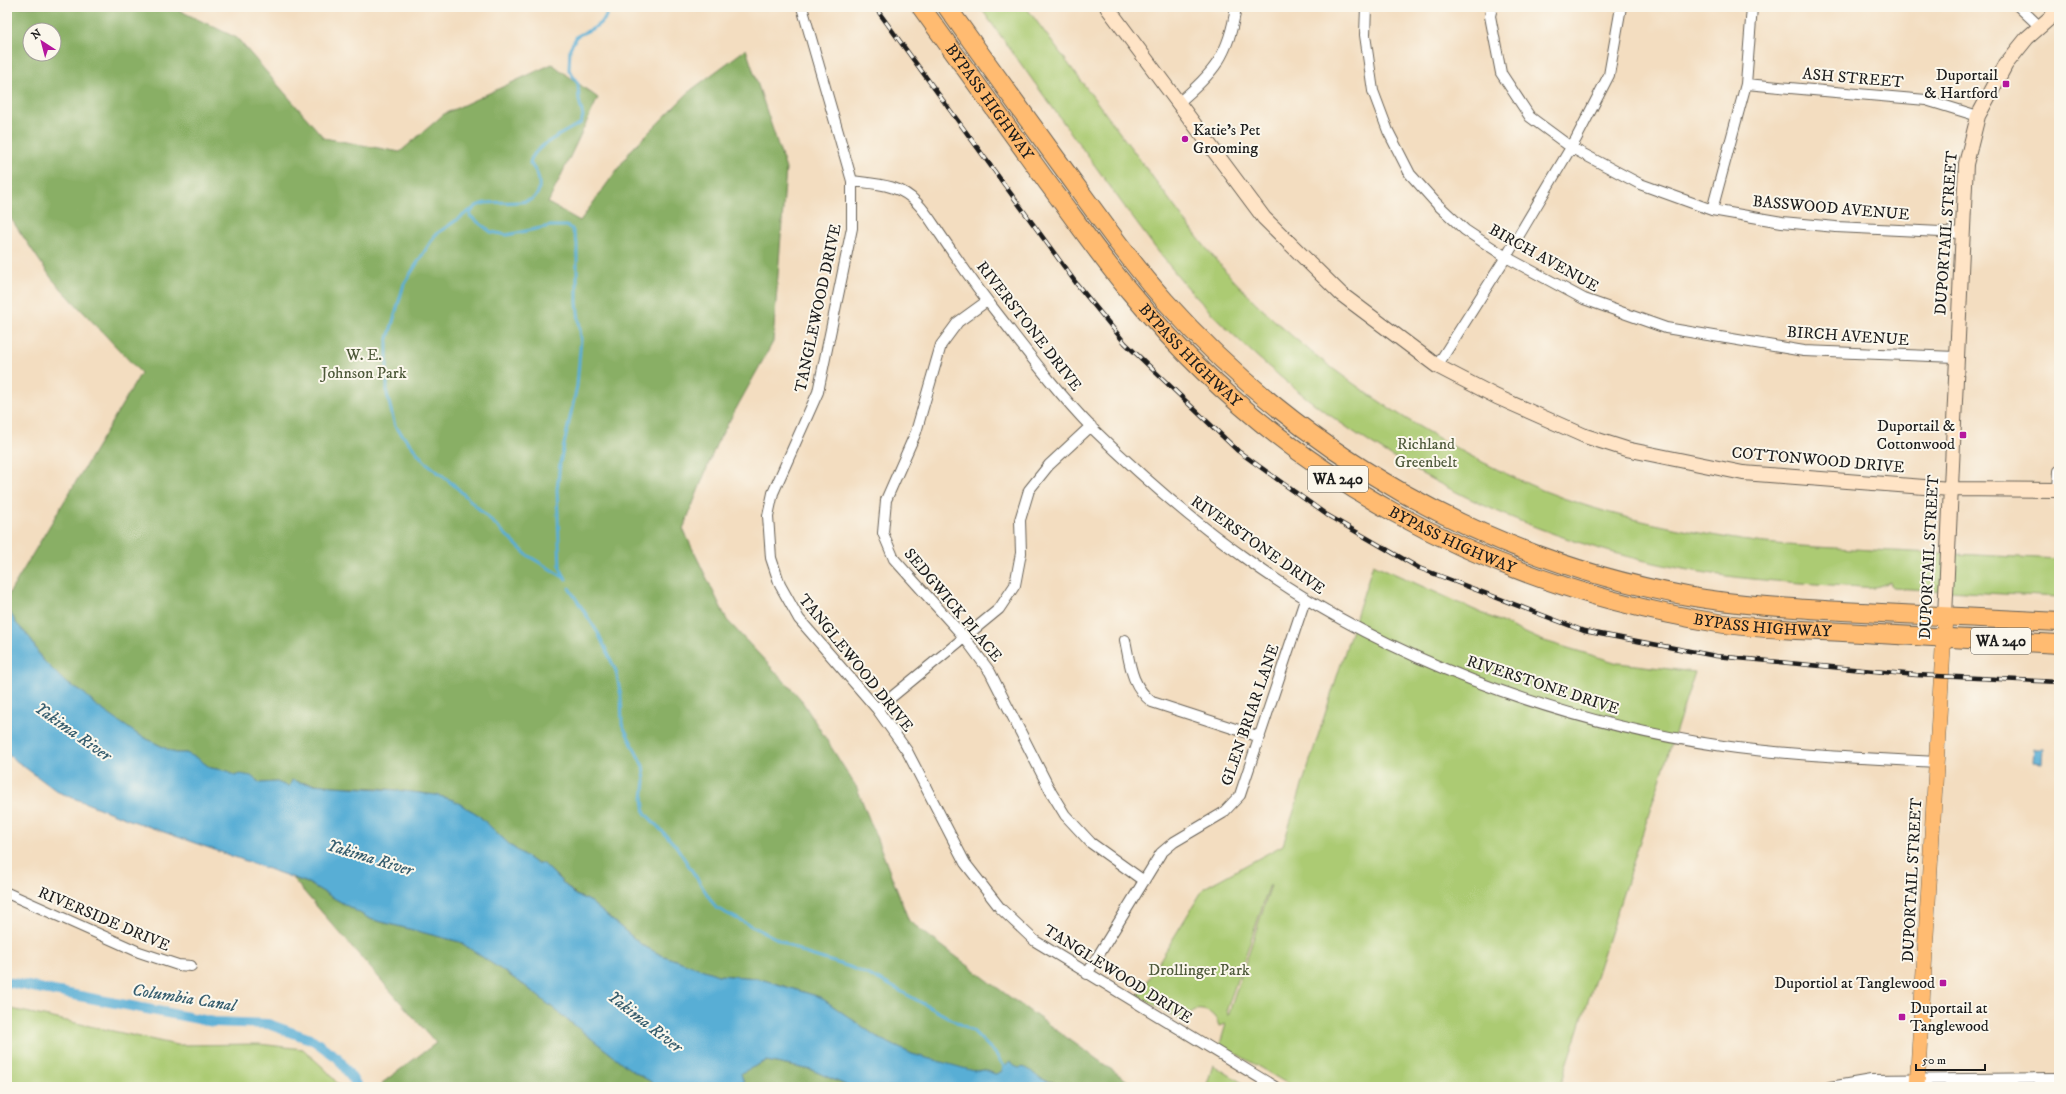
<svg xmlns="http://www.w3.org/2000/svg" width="2066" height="1094" font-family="'IM FELL DW Pica',serif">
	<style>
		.green { fill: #accb73; stroke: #647448; fill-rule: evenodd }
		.forest { fill: #89af65; stroke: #526640; fill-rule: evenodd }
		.water { fill: #59aed5; stroke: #3a6578 }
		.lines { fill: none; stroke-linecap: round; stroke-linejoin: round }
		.stream { stroke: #59aed5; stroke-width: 3 }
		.canal { stroke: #59aed5; stroke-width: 10 }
		.street-casing { stroke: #676055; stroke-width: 12 }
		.secondary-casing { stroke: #676055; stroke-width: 16 }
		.primary-casing { stroke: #676055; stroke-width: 16 }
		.highway-casing { stroke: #676055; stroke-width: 20 }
		.street { stroke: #fff; stroke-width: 10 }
		.secondary { stroke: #ffe4c6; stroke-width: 14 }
		.primary { stroke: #ffbb71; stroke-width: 15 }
		.highway { stroke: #ffbb71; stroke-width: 18 }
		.rail-casing { stroke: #1c1c1c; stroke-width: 4.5 }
		.rail { stroke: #fbf7ec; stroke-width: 3; stroke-dasharray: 9; stroke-linecap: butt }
		.poi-dot { fill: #b5179e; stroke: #fbf7ec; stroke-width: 1.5 }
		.labels { text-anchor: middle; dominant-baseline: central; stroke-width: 4; stroke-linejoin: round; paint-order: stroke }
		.shield { fill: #fbf7ec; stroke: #5f5e5a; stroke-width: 1 }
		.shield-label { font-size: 15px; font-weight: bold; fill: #1c1c1c }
		.poi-label { font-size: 16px; fill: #1c1c1c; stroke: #fbf7ec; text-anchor: end }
		.street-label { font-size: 16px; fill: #1c1c1c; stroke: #fbf7ec }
		.park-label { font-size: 16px; fill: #4e593a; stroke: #fbf7ec }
		.water-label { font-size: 17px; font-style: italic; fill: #375e6f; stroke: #fbf7ec }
	</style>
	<rect width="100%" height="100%" fill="#fbf7ec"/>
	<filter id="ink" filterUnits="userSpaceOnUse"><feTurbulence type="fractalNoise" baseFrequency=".025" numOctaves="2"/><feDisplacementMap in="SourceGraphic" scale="8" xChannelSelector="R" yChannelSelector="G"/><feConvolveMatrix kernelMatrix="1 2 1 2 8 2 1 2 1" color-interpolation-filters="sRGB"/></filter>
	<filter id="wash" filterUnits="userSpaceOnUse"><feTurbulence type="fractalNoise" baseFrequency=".012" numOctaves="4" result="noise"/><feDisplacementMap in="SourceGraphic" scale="16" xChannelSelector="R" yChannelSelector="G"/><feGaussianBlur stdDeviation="0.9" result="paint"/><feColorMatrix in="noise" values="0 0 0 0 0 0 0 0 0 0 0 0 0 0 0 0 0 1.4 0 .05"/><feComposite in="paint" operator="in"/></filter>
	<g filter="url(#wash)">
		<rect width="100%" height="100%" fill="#f3ddc0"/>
		<path class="green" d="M 980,7 L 1026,7 C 1067,62 1108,117 1149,172 C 1180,214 1210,257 1247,294 C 1324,373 1441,447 1542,490 C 1599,513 1662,527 1723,537 C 1772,546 1822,547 1872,550 C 1934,553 1997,556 2059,559 L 2059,597 L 1892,588 L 1890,582 C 1886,583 1883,585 1879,586 C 1870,589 1856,586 1845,586 C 1804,583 1761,581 1720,575 C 1521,547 1336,446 1199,300 C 1163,261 1132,217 1101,174 C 1060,118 1020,63 980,7 Z
			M 1373,564 L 1541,640 L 1618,663 L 1695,672 L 1560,1087 L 1293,1087 L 1220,1044 L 1226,1024 L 1219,1026 C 1216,1015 1207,1008 1195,1010 L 1183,1018 L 1178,1019 L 1138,996 L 1204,888 L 1283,845 ZM 1270,884 L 1271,885 L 1228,1016 L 1227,1009 Z
			M 7,1008 L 177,1045 L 259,1044 L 303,1049 L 328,1072 L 340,1087 L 7,1087 Z
			M 1213,1065 L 1249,1087 L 1206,1087 Z
			M 2057,1082 L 2059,1082 L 2059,1087 L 2011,1087 Z"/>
		<path class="forest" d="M 7,7 L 172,7 L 237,38 L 324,138 L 400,152 L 444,114 L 552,64 L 598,98 L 548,203 L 580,221 L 632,149 L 691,90 L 746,49 L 786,169 L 773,342 L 716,445 L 683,529 L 727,620 L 800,698 L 857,788 L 909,921 L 1007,995 L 1136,1087 L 1064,1087 L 1054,1082 L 995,1074 L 985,1070 L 974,1071 L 962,1069 L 912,1054 L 880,1039 L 820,997 L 757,978 L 718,975 L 661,955 L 642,945 L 588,900 L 576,895 L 543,863 L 537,864 L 511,846 L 477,814 L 453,800 L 436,795 L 379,788 L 333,786 L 298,782 L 287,787 L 277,782 L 260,783 L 257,780 L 234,776 L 228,771 L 211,768 L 186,753 L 175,753 L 129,730 L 94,704 L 85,694 L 65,682 L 41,658 L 30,638 L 16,623 L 7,606 L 7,597 L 141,373 L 52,279 L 7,213 ZM 30,30 L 54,30 L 54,54 L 30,54 Z
			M 292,878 L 308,883 L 370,919 L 460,942 L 524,985 L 631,1070 L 660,1087 L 385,1087 L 382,1083 L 436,1043 Z
			M 766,1061 L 812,1070 L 850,1087 L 745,1087 L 740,1073 Z"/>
		<path class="water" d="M 7,606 L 16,623 L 30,638 L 41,658 L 65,682 L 85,694 L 94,704 L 137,734 L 175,753 L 186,753 L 197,758 L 211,768 L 228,771 L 234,776 L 240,774 L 251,776 L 260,783 L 277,782 L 289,787 L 292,780 L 303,783 L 333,786 L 396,790 L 436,795 L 453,800 L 477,814 L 511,846 L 537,864 L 543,863 L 575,895 L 588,900 L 642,945 L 661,955 L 718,975 L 757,978 L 820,997 L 880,1039 L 912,1054 L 974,1071 L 985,1070 L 995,1074 L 1001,1072 L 1004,1066 L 1010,1061 L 1018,1068 C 1029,1065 1032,1074 1040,1078 C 1047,1082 1057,1083 1064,1087 L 850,1087 L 812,1070 L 766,1061 L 741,1073 L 745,1087 L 660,1087 L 631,1070 L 524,985 L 460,942 L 370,919 L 308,883 L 127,819 L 58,792 L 7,754 Z
			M 2034,749 L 2043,749 L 2042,764 L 2033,763 Z"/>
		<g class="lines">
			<path class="stream" d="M 471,210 L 435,235 L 404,284 L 387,342 L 387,394 L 395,426 L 425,462 L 454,485 L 527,555 L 565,578
				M 566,579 L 560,568 L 557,490 L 560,463 L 577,386 L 581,338 L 577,303 L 577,243 L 572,229 L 567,226 L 550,226 L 507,235 L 491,232 L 470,216 C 473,188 537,217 539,188 C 540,177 537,172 530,163 C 532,147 567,131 581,123 L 583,116 L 579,100 L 578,84 L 569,70 L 570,48 L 577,36 L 594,28 L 604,20 L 610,7
				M 569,588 L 598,633 L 616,671 L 621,696 L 622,724 L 643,766 L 645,781 L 643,799 L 645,813 L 676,846 L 716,908 L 807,954 L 850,967 L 882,981 L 973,1031 L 995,1053 L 1004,1066"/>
			<path class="canal" d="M 7,982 L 214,1022 L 268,1024 L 313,1040 L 338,1058 L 358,1087"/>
		</g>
	</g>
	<g filter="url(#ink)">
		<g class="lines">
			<defs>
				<path id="street" d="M 802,7 L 852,181 L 852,228 L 818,392 L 773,493 L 768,516 L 771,558 L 780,585 L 799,619 L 877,709 L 907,751 L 965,863 L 1000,908 L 1035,941 L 1275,1087
					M 1366,7 L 1365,35 L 1373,91 L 1388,131 L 1410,174 L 1437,204 L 1465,230 L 1506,257 L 1584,299 L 1666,328 L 1804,351 L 1956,357
					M 1492,7 L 1490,16 L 1501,73 L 1530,117 L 1572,148 L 1640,184 L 1712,210 L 1782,222 L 1836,227 L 1962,233
					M 2019,7 L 2039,26
					M 1746,84 L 1926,100 L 1978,116
					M 1177,104 C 1214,73 1229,55 1236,7
					M 852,181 C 875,184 900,184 917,203 C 926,212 933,224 940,234 C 957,259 974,284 993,308 C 1025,349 1056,391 1092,428 C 1140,475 1190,519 1245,558 C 1381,657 1556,722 1723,746 C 1794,756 1865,758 1936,762
					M 1712,210 L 1746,84 L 1752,7
					M 987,301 L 958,322 L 941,345 L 916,432 L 886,500 L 883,533 L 894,559 L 964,637 L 990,672 L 1051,792 L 1065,815 L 1091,843 L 1144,881
					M 1437,366 L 1506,257 L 1576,139 L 1609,75 L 1621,7
					M 2058,490 L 2059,471
					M 1125,640 C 1130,664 1131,686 1152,702 L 1260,737
					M 877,709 L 999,609 L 1015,585 L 1021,553 L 1020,520 L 1029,490 L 1049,465 L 1091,426
					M 7,893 L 139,952 L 178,965 L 191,966
					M 1087,974 L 1161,853 L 1174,842 L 1223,813 L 1240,795 L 1305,600
					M 1830,1087 L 1871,1080 L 2059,1078"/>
				<path id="secondary" d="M 1107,7 L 1264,218 L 1341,294 L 1437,366 L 1497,397 L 1585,436 L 1626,449 L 1743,473 L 1950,489 L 2059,490
					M 1945,616 L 1966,164 L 1978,116 L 2006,64 L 2027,38 L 2059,10"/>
				<path id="primary" d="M 1917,1087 L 1945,616"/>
				<g id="highway">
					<path id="s1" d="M 921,7 C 963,65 1005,124 1047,182 C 1075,219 1101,258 1131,293 C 1282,476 1485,585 1718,623 C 1759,629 1802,630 1843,632 C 1915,636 1987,640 2059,644"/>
					<path d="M 947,7 C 986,62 1026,117 1066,172 C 1098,216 1129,260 1165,301 C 1303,455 1483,558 1687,596 C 1738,605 1790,608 1842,611 C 1914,615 1987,618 2059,622"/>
				</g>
			</defs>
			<use href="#street" class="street-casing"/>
			<use href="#secondary" class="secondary-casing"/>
			<use href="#primary" class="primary-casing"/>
			<use href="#highway" class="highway-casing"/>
			<use href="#street" class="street"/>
			<use href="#secondary" class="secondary"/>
			<use href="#primary" class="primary"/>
			<use href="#highway" class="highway"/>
			<defs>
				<path id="rail" d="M 875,7 L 1076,283 L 1125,343 L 1238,451 L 1327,515 L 1419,568 L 1584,631 L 1716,656 L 1916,675 L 2059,682"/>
			</defs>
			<use href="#rail" class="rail-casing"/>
			<use href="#rail" class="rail"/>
		</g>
	</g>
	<g class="poi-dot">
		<rect x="2002" y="80" width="8" height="8" rx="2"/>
		<circle cx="1185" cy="139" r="4"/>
		<rect x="1959" y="431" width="8" height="8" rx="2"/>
		<rect x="1939" y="979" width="8" height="8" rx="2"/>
		<rect x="1898" y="1013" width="8" height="8" rx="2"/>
	</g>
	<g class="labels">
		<g class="shield">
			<rect x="1308" y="466" width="60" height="26" rx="3"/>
			<rect x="1971" y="628" width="60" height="26" rx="3"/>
		</g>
		<g class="shield-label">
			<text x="1338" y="479">WA 240</text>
			<text x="2001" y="641">WA 240</text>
		</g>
		<g class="poi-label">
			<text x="1998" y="75">Duportail<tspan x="1998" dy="18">&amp; Hartford</tspan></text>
			<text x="1193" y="130" text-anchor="start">Katie's Pet<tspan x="1193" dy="18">Grooming</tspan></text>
			<text x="1955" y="426">Duportail &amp;<tspan x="1955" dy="18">Cottonwood</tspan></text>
			<text x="1935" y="983">Duportiol at Tanglewood</text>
			<text x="1910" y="1008" text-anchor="start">Duportail at<tspan x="1910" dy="18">Tanglewood</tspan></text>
		</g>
		<g class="street-label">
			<text transform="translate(1853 78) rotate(5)">ASH STREET</text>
			<text stroke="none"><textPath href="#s1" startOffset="117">BYPASS HIGHWAY</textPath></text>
			<text transform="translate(1831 208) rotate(5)">BASSWOOD AVENUE</text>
			<text transform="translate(1946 233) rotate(-86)">DUPORTAIL STREET</text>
			<text transform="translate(1544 258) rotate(29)">BIRCH AVENUE</text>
			<text transform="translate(818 308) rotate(-78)">TANGLEWOOD DRIVE</text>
			<text transform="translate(1029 326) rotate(52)">RIVERSTONE DRIVE</text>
			<text transform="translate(1848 336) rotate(4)">BIRCH AVENUE</text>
			<text stroke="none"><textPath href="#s1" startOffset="441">BYPASS HIGHWAY</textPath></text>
			<text transform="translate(1818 460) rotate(5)">COTTONWOOD DRIVE</text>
			<text stroke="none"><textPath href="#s1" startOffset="764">BYPASS HIGHWAY</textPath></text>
			<text transform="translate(1258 545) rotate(35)">RIVERSTONE DRIVE</text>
			<text transform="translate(1929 557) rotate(-87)">DUPORTAIL STREET</text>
			<text transform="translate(953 605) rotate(50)">SEDGWICK PLACE</text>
			<text stroke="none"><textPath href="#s1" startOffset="1088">BYPASS HIGHWAY</textPath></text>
			<text transform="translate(856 663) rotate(51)">TANGLEWOOD DRIVE</text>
			<text transform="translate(1543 685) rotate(18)">RIVERSTONE DRIVE</text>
			<text transform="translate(1250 715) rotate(-71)">GLEN BRIAR LANE</text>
			<text transform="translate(1912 880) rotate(-87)">DUPORTAIL STREET</text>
			<text transform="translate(104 919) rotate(23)">RIVERSIDE DRIVE</text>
			<text transform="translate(1118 974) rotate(32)">TANGLEWOOD DRIVE</text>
		</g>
		<g class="park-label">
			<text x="364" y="355">W. E.<tspan x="364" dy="18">Johnson Park</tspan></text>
			<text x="1426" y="444">Richland<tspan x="1426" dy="18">Greenbelt</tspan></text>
			<text x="1199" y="970">Drollinger Park</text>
		</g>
		<g class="water-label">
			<text transform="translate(73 732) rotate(35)">Yakima River</text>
			<text transform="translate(370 858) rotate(17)">Yakima River</text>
			<text transform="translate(184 998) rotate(9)">Columbia Canal</text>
			<text transform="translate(645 1022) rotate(38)">Yakima River</text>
		</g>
	</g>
	<rect width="2066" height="1094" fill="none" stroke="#fbf7ec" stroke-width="24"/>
	<g transform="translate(42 42) rotate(324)"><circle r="19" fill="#fbf7ec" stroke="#a29f99"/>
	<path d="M0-3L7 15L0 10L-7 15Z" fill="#b5179e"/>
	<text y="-6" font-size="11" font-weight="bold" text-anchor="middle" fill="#1c1c1c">N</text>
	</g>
	<path d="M1916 1064v6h69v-6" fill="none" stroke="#1c1c1c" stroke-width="2"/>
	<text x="1922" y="1064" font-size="12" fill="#1c1c1c" stroke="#fbf7ec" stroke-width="3" paint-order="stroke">50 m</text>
</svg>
